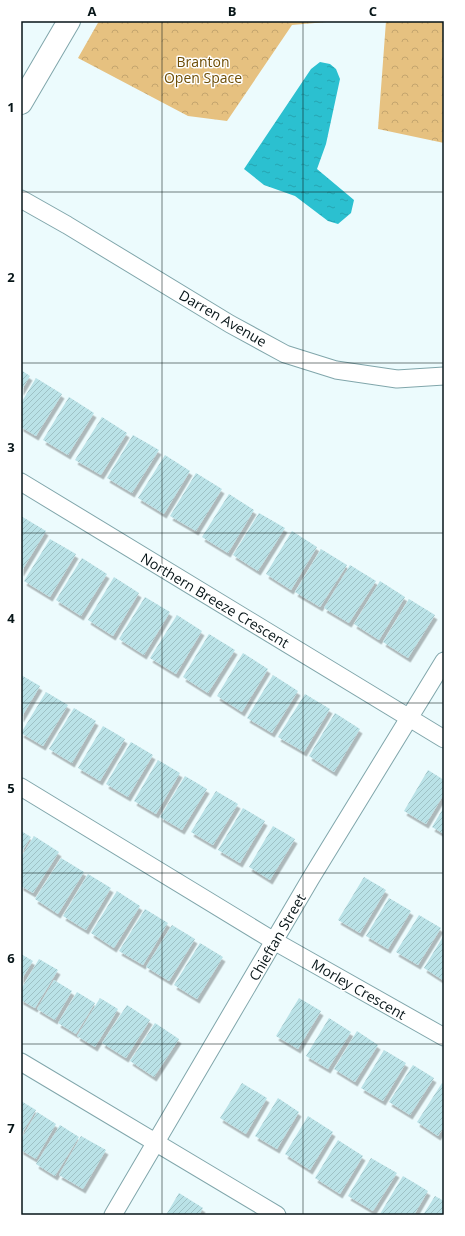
<svg xmlns="http://www.w3.org/2000/svg" width="465" height="1236" font-family="'Open Sans',sans-serif">
	<style>
		.forest { fill: url(#forest-crowns) }
		.water { fill: url(#water-ripples) }
		.building { fill: url(#building-hatch); filter: url(#shadow) }
		.lines { fill: none; stroke-linecap: round; stroke-linejoin: round }
		.street-casing { stroke: #80a6ab; stroke-width: 19 }
		.secondary-casing { stroke: #80a6ab; stroke-width: 24 }
		.street { stroke: #fff; stroke-width: 17 }
		.secondary { stroke: #fff; stroke-width: 22 }
		.grid { fill: none; stroke: #071518; stroke-width: 1; stroke-opacity: 0.55 }
		.labels { text-anchor: middle; dominant-baseline: central; stroke-width: 3; stroke-linejoin: round; paint-order: stroke }
		.park-label { font-size: 14px; fill: #6d4d06; stroke: #fff }
		.street-label { font-size: 14px; fill: #071518; stroke: #fff }
		.neatline { fill: none; stroke: #071518; stroke-width: 1.5 }
		.grid-label { font-size: 13px; text-anchor: middle; font-weight: bold; fill: #071518 }
	</style>
	<defs>
		<pattern id="forest-crowns" width="20" height="18" patternUnits="userSpaceOnUse"><rect width="20" height="18" fill="#e6c180"/><path d="M2 6a3 3 0 1 1 6 0M12 15a3 3 0 1 1 6 0" fill="none" stroke="#c4a56e"/></pattern>
		<pattern id="water-ripples" width="26" height="14" patternUnits="userSpaceOnUse"><rect width="26" height="14" fill="#2bc0d0"/><path d="M2 4q2-2 4 0t4 0M15 11q2-2 4 0t4 0" fill="none" stroke="#25a4b2"/></pattern>
		<pattern id="building-hatch" width="6" height="6" patternUnits="userSpaceOnUse"><rect width="6" height="6" fill="#bae2e7"/><path d="M-1 1l2-2M0 6l6-6M5 7l2-2" fill="none" stroke="#9ec1c5"/></pattern>
		<filter id="shadow"><feDropShadow dx="2.5" dy="4.5" stdDeviation="0" flood-color="#0004"/></filter>
	</defs>
	<rect width="100%" height="100%" fill="#ecfbfd"/>
	<path class="forest" d="M 99,21 L 338,21 L 292,25 L 227,121 L 188,116 L 78,58 Z
		M 386,21 L 444,21 L 444,143 L 378,129 Z"/>
	<path class="water" d="M 320,62 L 330,64 L 336,69 L 340,79 L 326,144 L 317,169 L 354,200 L 351,213 L 338,224 L 328,221 L 295,196 L 264,185 L 244,169 L 311,69 Z"/>
	<path class="building" d="M 21,370 L 30,376 L 21,391 Z
		M 36,378 L 62,394 L 36,436 L 21,427 L 21,403 Z
		M 69,397 L 94,413 L 68,455 L 43,440 Z
		M 102,417 L 127,433 L 101,475 L 75,460 Z
		M 133,435 L 159,450 L 132,493 L 107,478 Z
		M 165,455 L 190,471 L 164,514 L 138,498 Z
		M 196,473 L 222,489 L 196,531 L 170,516 Z
		M 229,494 L 254,510 L 228,553 L 202,537 Z
		M 259,513 L 285,528 L 258,571 L 233,555 Z
		M 21,516 L 46,531 L 21,572 Z
		M 292,531 L 317,547 L 291,590 L 266,574 Z
		M 50,539 L 76,554 L 50,597 L 24,581 Z
		M 321,549 L 347,565 L 320,607 L 295,592 Z
		M 82,558 L 107,574 L 81,616 L 56,600 Z
		M 350,565 L 376,581 L 349,623 L 324,608 Z
		M 114,577 L 139,593 L 113,636 L 88,620 Z
		M 380,581 L 405,597 L 379,640 L 354,624 Z
		M 145,597 L 170,612 L 144,655 L 119,639 Z
		M 409,599 L 435,615 L 408,658 L 383,642 Z
		M 177,615 L 202,631 L 176,674 L 150,658 Z
		M 209,634 L 235,650 L 208,693 L 183,677 Z
		M 243,653 L 268,669 L 242,712 L 217,696 Z
		M 21,675 L 40,686 L 21,718 Z
		M 273,675 L 298,691 L 272,733 L 247,718 Z
		M 46,692 L 68,705 L 43,746 L 21,733 Z
		M 305,694 L 330,709 L 304,752 L 278,737 Z
		M 74,708 L 96,721 L 72,763 L 49,749 Z
		M 335,713 L 360,729 L 334,772 L 309,756 Z
		M 103,726 L 125,739 L 100,781 L 78,768 Z
		M 131,742 L 153,755 L 128,797 L 106,784 Z
		M 158,760 L 180,773 L 156,814 L 134,801 Z
		M 428,770 L 444,780 L 444,794 L 426,824 L 404,811 Z
		M 185,776 L 207,789 L 182,830 L 160,817 Z
		M 216,791 L 238,804 L 213,845 L 191,832 Z
		M 444,807 L 444,834 L 432,827 Z
		M 243,808 L 265,821 L 240,863 L 218,850 Z
		M 273,826 L 295,839 L 270,880 L 249,867 Z
		M 21,831 L 31,837 L 21,853 Z
		M 34,836 L 59,852 L 33,893 L 21,886 L 21,857 Z
		M 61,858 L 84,872 L 58,914 L 35,899 Z
		M 88,874 L 111,888 L 86,930 L 63,916 Z
		M 364,877 L 386,890 L 360,933 L 338,920 Z
		M 117,891 L 140,906 L 114,948 L 91,933 Z
		M 389,898 L 411,911 L 388,949 L 366,936 Z
		M 145,909 L 168,923 L 143,965 L 119,951 Z
		M 419,915 L 441,928 L 418,965 L 396,952 Z
		M 172,925 L 195,939 L 169,981 L 146,967 Z
		M 444,935 L 444,981 L 424,968 Z
		M 200,943 L 223,957 L 197,999 L 174,985 Z
		M 21,954 L 33,961 L 21,980 Z
		M 39,959 L 58,970 L 35,1008 L 21,1000 L 21,989 Z
		M 54,980 L 72,991 L 55,1020 L 37,1009 Z
		M 77,992 L 95,1003 L 76,1034 L 58,1023 Z
		M 100,998 L 118,1009 L 95,1047 L 77,1036 Z
		M 299,998 L 321,1011 L 298,1049 L 276,1036 Z
		M 127,1005 L 150,1020 L 126,1058 L 102,1043 Z
		M 329,1018 L 351,1032 L 328,1069 L 306,1056 Z
		M 155,1023 L 179,1039 L 154,1077 L 130,1061 Z
		M 357,1031 L 378,1045 L 355,1082 L 334,1069 Z
		M 384,1050 L 406,1063 L 383,1101 L 361,1088 Z
		M 413,1065 L 434,1078 L 410,1115 L 389,1102 Z
		M 242,1083 L 267,1098 L 246,1134 L 220,1118 Z
		M 442,1083 L 444,1084 L 444,1127 L 438,1136 L 417,1122 Z
		M 278,1098 L 299,1112 L 277,1149 L 255,1136 Z
		M 21,1101 L 36,1110 L 21,1135 Z
		M 37,1112 L 56,1124 L 36,1159 L 21,1150 L 21,1139 Z
		M 308,1116 L 333,1132 L 310,1170 L 285,1154 Z
		M 60,1125 L 79,1137 L 55,1176 L 36,1164 Z
		M 81,1136 L 106,1150 L 83,1189 L 59,1175 Z
		M 338,1140 L 363,1156 L 340,1194 L 315,1178 Z
		M 371,1158 L 397,1173 L 373,1211 L 348,1196 Z
		M 403,1176 L 428,1191 L 414,1215 L 382,1215 L 380,1214 Z
		M 179,1193 L 203,1208 L 199,1215 L 166,1215 Z
		M 435,1196 L 444,1201 L 444,1215 L 423,1215 Z"/>
	<g class="lines">
		<defs>
			<path id="street" d="M 21,199 L 67,225 L 230,324 L 285,354 L 336,370 L 397,379 L 444,376
				M 21,482 L 444,739
				M 21,787 L 274,941 L 444,1037
				M 21,1062 L 277,1215
				M 113,1215 L 311,878 L 444,661"/>
			<path id="secondary" d="M 21,103 L 69,21"/>
		</defs>
		<use href="#street" class="street-casing"/>
		<use href="#secondary" class="secondary-casing"/>
		<use href="#street" class="street"/>
		<use href="#secondary" class="secondary"/>
	</g>
	<path class="grid" d="M 162,21 L 162,1215M 303,21 L 303,1215M 21,192 L 444,192M 21,363 L 444,363M 21,533 L 444,533M 21,703 L 444,703M 21,873 L 444,873M 21,1044 L 444,1044"/>
	<g class="labels">
		<g class="park-label">
			<text x="203" y="61">Branton<tspan x="203" dy="16">Open Space</tspan></text>
		</g>
		<g class="street-label">
			<text transform="translate(223 318) rotate(30)">Darren Avenue</text>
			<text transform="translate(215 600) rotate(31)">Northern Breeze Crescent</text>
			<text transform="translate(277 937) rotate(-60)">Chieftan Street</text>
			<text transform="translate(359 989) rotate(30)">Morley Crescent</text>
		</g>
	</g>
	<rect width="465" height="1236" fill="none" stroke="#ffffff" stroke-width="44"/>
	<rect x="22" y="22" width="421" height="1192" class="neatline"/>
	<g class="grid-label">
		<text x="92" y="16">A</text>
		<text x="232" y="16">B</text>
		<text x="373" y="16">C</text>
		<text x="11" y="112">1</text>
		<text x="11" y="282">2</text>
		<text x="11" y="452">3</text>
		<text x="11" y="623">4</text>
		<text x="11" y="793">5</text>
		<text x="11" y="963">6</text>
		<text x="11" y="1133">7</text>
	</g>
</svg>
